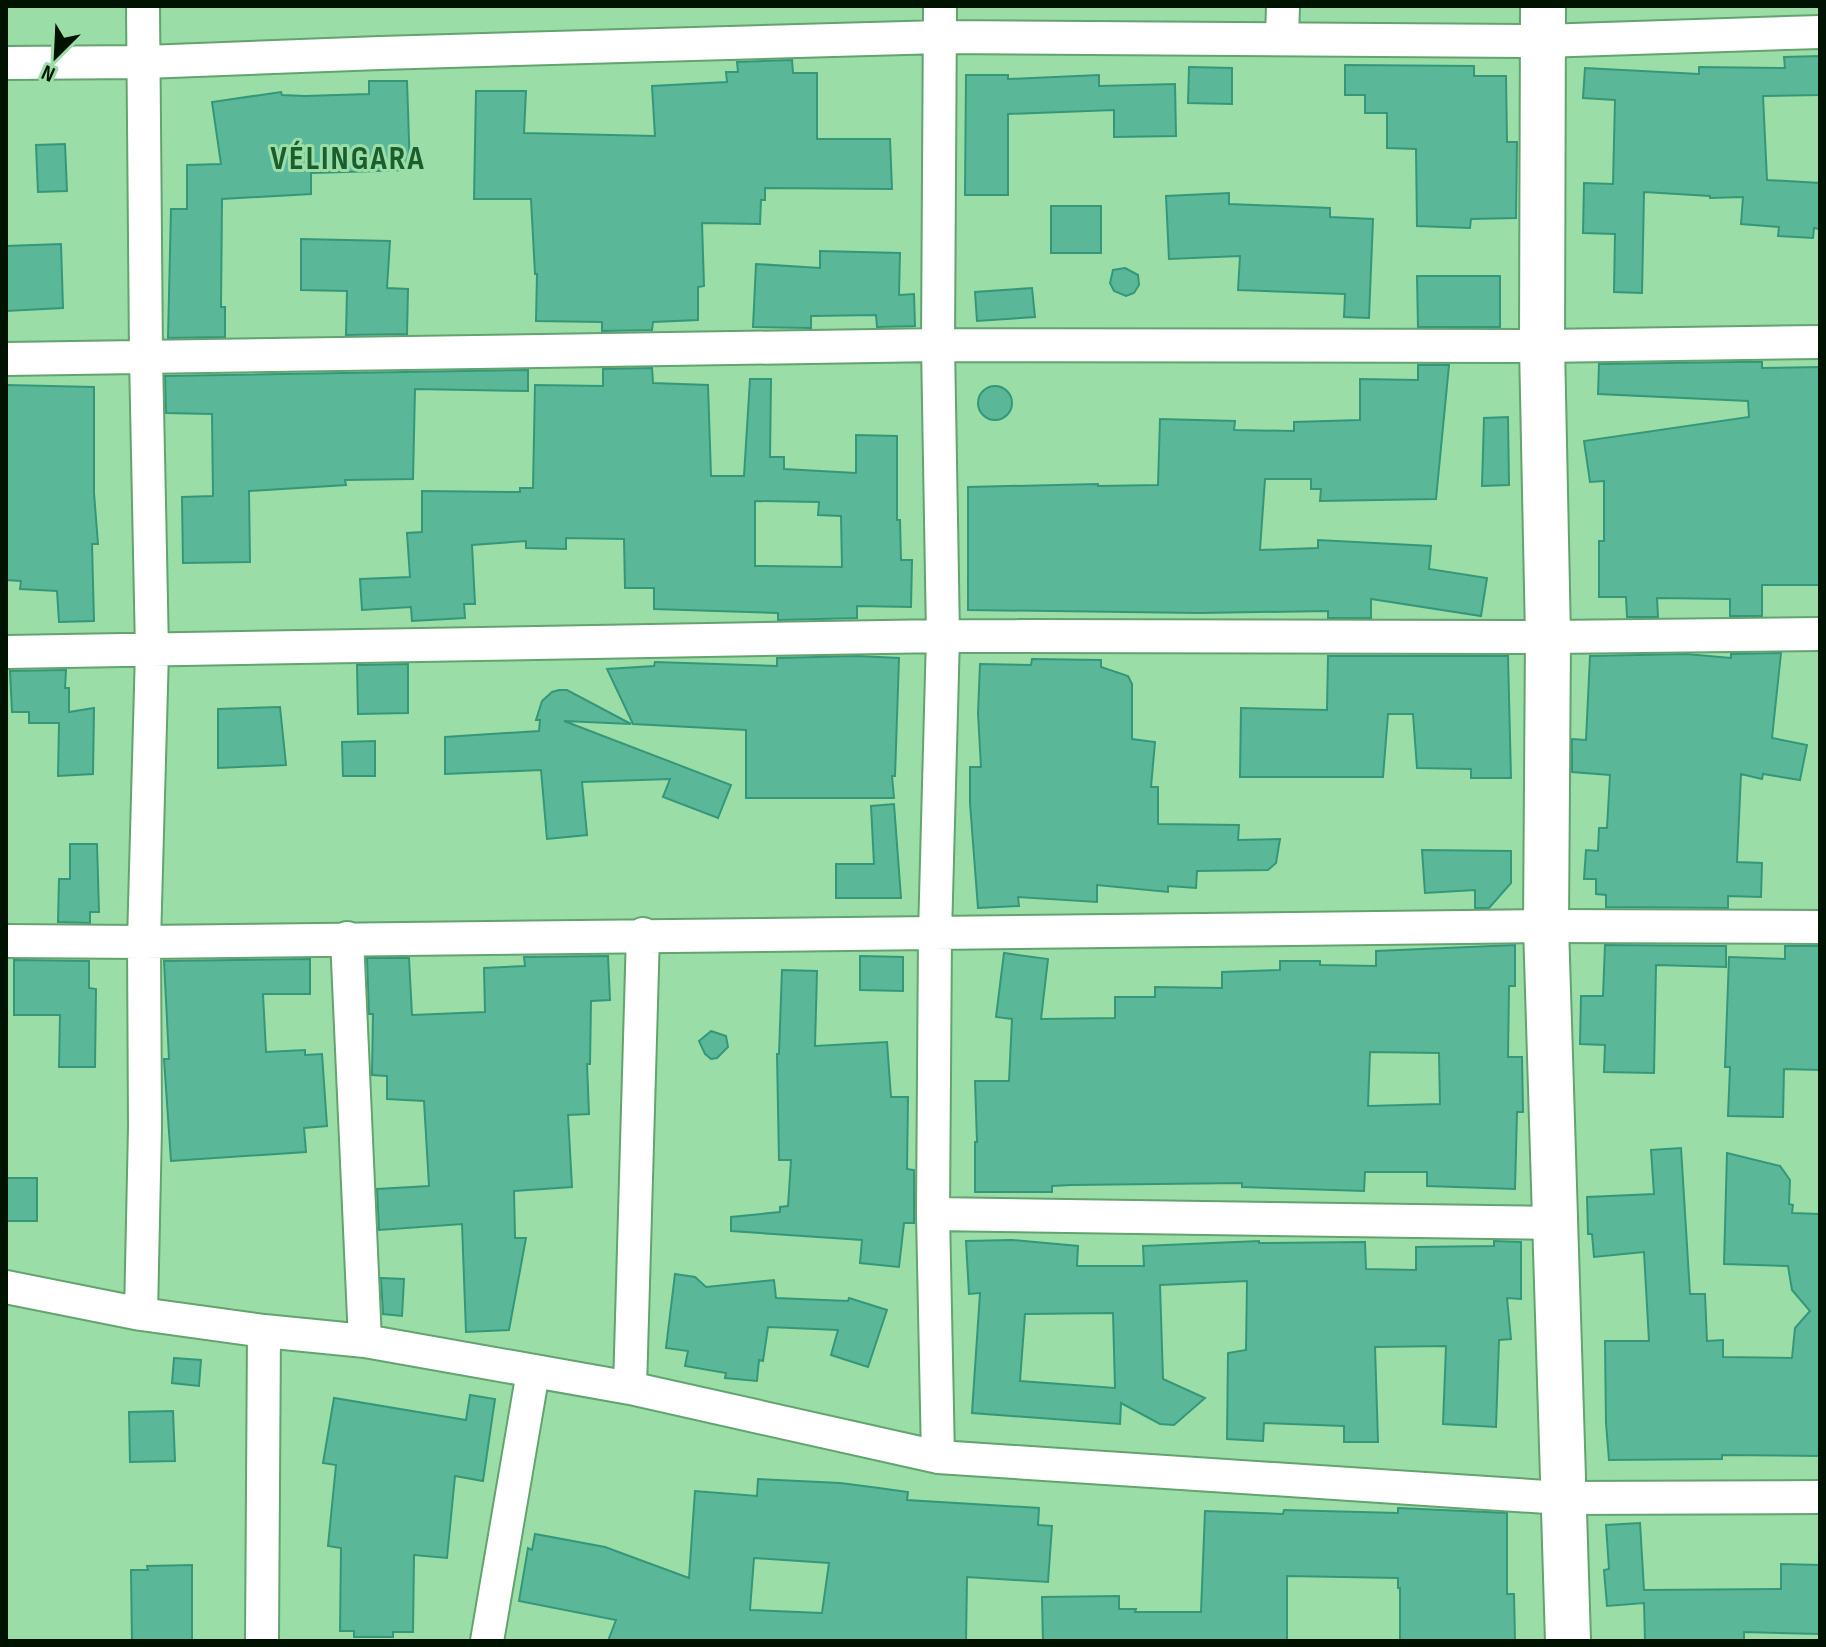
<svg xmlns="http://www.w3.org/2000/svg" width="1826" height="1647" font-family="'Sofia Sans Condensed',sans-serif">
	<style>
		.building { fill: #5ab899; stroke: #359779; stroke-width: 2; fill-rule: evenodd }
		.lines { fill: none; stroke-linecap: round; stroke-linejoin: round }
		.minor-casing { stroke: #62a36f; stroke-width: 36 }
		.trunk-casing { stroke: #62a36f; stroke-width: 48 }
		.minor { stroke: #fff; stroke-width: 32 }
		.trunk { stroke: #fff; stroke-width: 44 }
		.labels { text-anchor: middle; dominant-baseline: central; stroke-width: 6; stroke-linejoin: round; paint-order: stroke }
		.district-label { font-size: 34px; font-weight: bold; letter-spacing: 2px; fill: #1b5e2e; stroke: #9adda6 }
	</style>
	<rect width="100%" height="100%" fill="#9adda6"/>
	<path class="building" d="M 1820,56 L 1820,95 L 1763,96 L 1767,180 L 1820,183 L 1820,229 L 1814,228 L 1813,238 L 1778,236 L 1779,227 L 1741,224 L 1743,197 L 1710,198 L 1710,196 L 1644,192 L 1642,293 L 1614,292 L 1615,234 L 1583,233 L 1584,183 L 1613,184 L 1615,100 L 1583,98 L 1585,68 L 1699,74 L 1699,67 L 1785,68 L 1784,57 Z
		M 792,60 L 793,73 L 817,73 L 817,139 L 890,139 L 892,189 L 765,188 L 765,200 L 761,200 L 760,224 L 702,223 L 704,286 L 698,287 L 698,320 L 653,322 L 652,330 L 602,331 L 602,322 L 536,321 L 537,274 L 535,274 L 531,199 L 474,199 L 476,91 L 526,91 L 524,133 L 655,136 L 652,86 L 727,82 L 726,72 L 738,72 L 737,62 Z
		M 1345,65 L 1474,66 L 1474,76 L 1506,76 L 1507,142 L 1517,142 L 1516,218 L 1471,219 L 1470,228 L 1417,226 L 1416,149 L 1387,148 L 1387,113 L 1365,113 L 1365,95 L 1345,95 Z
		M 1189,67 L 1232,68 L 1232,104 L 1188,103 Z
		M 966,75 L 1008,75 L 1008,79 L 1099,75 L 1099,86 L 1175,84 L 1176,136 L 1114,137 L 1114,110 L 1008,114 L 1008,195 L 965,195 Z
		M 369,81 L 407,81 L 410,170 L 311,173 L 311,194 L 222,199 L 221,307 L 225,307 L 225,337 L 168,338 L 171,209 L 187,209 L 187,165 L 221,164 L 212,102 L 281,92 L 282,95 L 305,96 L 369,94 Z
		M 65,144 L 67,191 L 38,192 L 36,145 Z
		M 1229,193 L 1229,204 L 1330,208 L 1330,217 L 1373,219 L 1369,318 L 1344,317 L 1345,294 L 1238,290 L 1240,256 L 1169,259 L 1166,196 Z
		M 1051,206 L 1101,206 L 1101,253 L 1051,253 Z
		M 301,239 L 390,241 L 387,288 L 408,289 L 407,334 L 346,335 L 347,291 L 301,290 Z
		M 61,244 L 63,308 L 6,311 L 6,246 Z
		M 820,251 L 900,253 L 899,295 L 914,294 L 915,326 L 877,327 L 876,315 L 811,316 L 811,328 L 753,327 L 756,264 L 820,268 Z
		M 1125,268 L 1138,275 L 1139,285 L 1134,293 L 1126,296 L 1114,291 L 1110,283 L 1113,270 Z
		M 1417,276 L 1500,276 L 1500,327 L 1418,327 Z
		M 1032,288 L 1035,317 L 977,321 L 975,292 Z
		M 1737,362 L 1762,362 L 1762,368 L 1820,367 L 1820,585 L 1762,585 L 1762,616 L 1730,616 L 1730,599 L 1657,598 L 1658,617 L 1627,617 L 1626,597 L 1599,597 L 1599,541 L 1604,541 L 1604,481 L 1590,482 L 1584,441 L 1749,417 L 1748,401 L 1598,394 L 1599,364 Z
		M 1418,365 L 1449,365 L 1436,499 L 1320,501 L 1321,489 L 1311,489 L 1311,479 L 1265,479 L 1260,550 L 1318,548 L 1318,540 L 1431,546 L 1429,569 L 1487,578 L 1481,616 L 1371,599 L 1371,618 L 1328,618 L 1328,611 L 1199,613 L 968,610 L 968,487 L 1098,484 L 1098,486 L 1158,485 L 1160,419 L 1235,421 L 1234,430 L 1294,431 L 1294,422 L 1360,420 L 1360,379 L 1418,380 Z
		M 652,368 L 653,383 L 708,385 L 711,476 L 744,476 L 750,379 L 771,379 L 770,457 L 784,457 L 784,469 L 856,473 L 856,435 L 897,436 L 897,520 L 900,520 L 901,560 L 912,560 L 911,607 L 857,606 L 857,618 L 778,620 L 778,613 L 654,609 L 654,588 L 625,588 L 624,539 L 566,538 L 566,549 L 526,548 L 526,541 L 472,545 L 475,604 L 464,604 L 465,618 L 412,621 L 411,607 L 362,610 L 360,579 L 410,577 L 407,533 L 422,532 L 422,491 L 520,492 L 520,488 L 533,488 L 535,385 L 603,386 L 603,369 ZM 755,501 L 819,502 L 818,515 L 841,516 L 842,567 L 755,566 Z
		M 528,370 L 528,391 L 415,389 L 413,479 L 345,480 L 346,485 L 249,491 L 250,562 L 183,563 L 182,497 L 213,496 L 212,414 L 166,413 L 165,376 Z
		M 6,385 L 94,387 L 94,493 L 98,544 L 92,544 L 94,621 L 59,622 L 57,591 L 20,589 L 21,581 L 6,580 Z
		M978 403a17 17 0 1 1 34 0a17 17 0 1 1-34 0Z
		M 1508,417 L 1509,485 L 1482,486 L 1484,418 Z
		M 1781,653 L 1772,738 L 1807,745 L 1800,780 L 1763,774 L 1762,779 L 1741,774 L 1737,862 L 1762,863 L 1761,897 L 1728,896 L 1728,908 L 1606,907 L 1606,895 L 1596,894 L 1596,879 L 1584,879 L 1586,850 L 1598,851 L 1599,828 L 1607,828 L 1610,775 L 1572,772 L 1572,739 L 1586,740 L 1590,656 L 1686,654 L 1731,658 L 1731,654 Z
		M 857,656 L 899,658 L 895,776 L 892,776 L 894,798 L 746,798 L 746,730 L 633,724 L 607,669 L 654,666 L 655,662 L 777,666 L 777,658 Z
		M 1328,656 L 1508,656 L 1511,778 L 1471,778 L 1471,769 L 1417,768 L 1413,714 L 1388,714 L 1383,777 L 1240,777 L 1241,708 L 1327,710 Z
		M 1032,659 L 1101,660 L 1101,667 L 1128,676 L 1132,684 L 1132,739 L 1155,742 L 1151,787 L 1158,787 L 1158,824 L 1239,825 L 1238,840 L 1280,839 L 1276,863 L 1268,870 L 1197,871 L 1196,888 L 1168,886 L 1168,892 L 1097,885 L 1097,902 L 1018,897 L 1019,906 L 978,908 L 970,803 L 970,767 L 981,767 L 978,713 L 980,664 L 1031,665 Z
		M 408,664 L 408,713 L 358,714 L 357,665 Z
		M 66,670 L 65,688 L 69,688 L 69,712 L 94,708 L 93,774 L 58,776 L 59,723 L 29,723 L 29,712 L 12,712 L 10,671 Z
		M 559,690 L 567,690 L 631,724 L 564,721 L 731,785 L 718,818 L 663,797 L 670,779 L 582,782 L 587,835 L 547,839 L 541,770 L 445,774 L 445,737 L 539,731 L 540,720 L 536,720 L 542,701 L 552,692 Z
		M 280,707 L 286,765 L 218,768 L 218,709 Z
		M 375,741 L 375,776 L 343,776 L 342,742 Z
		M 894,804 L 901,898 L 836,898 L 836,864 L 874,864 L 871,806 Z
		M 70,844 L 97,844 L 99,912 L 90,912 L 90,923 L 58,922 L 59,879 L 70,879 Z
		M 1422,850 L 1511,851 L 1511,883 L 1489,908 L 1475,908 L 1475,890 L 1425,893 Z
		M 1515,945 L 1515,986 L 1509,986 L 1508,1057 L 1522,1057 L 1523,1112 L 1517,1112 L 1515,1189 L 1427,1186 L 1427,1172 L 1365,1172 L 1364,1191 L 1242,1187 L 1242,1183 L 1071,1185 L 1052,1186 L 1052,1192 L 975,1192 L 975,1142 L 977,1142 L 975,1081 L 1009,1081 L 1012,1019 L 996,1017 L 1004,953 L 1048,959 L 1041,1019 L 1115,1018 L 1115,997 L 1155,997 L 1155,987 L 1222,988 L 1222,972 L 1280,970 L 1280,961 L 1320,961 L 1320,965 L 1376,966 L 1376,951 ZM 1370,1052 L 1439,1053 L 1440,1104 L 1368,1106 Z
		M 1605,945 L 1726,946 L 1726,967 L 1656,965 L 1654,1073 L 1604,1072 L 1605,1045 L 1580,1044 L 1581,996 L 1603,996 Z
		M 1785,946 L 1820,946 L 1820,1070 L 1784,1069 L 1783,1117 L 1728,1116 L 1730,1067 L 1725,1067 L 1729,957 L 1785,959 Z
		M 608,956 L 610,1000 L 591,1001 L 590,1064 L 587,1064 L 589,1114 L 568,1115 L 572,1187 L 514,1191 L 515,1238 L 526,1238 L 509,1330 L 466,1332 L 462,1224 L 379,1230 L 377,1189 L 429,1186 L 424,1101 L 387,1099 L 387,1076 L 372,1075 L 373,1014 L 369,1014 L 367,958 L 409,958 L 412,1015 L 485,1012 L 484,968 L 525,966 L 524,957 Z
		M 860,956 L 903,957 L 903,991 L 860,990 Z
		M 310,959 L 310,994 L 263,994 L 266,1052 L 305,1050 L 305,1055 L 322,1054 L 327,1126 L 304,1128 L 306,1152 L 171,1161 L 164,1059 L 169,1059 L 164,961 Z
		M 14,960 L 89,961 L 89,988 L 96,989 L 95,1067 L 59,1067 L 60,1015 L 14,1015 Z
		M 782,970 L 817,971 L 815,1046 L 887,1042 L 891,1097 L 908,1097 L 907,1169 L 914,1170 L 914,1223 L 904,1223 L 899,1267 L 860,1263 L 862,1240 L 731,1231 L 731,1217 L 780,1212 L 780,1207 L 788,1206 L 791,1160 L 779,1160 L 777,1054 L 779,1054 Z
		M 711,1031 L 726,1036 L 728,1047 L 717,1058 L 711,1059 L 705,1054 L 699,1041 Z
		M 1681,1148 L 1690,1294 L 1705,1294 L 1707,1341 L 1723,1340 L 1723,1357 L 1792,1358 L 1795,1328 L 1810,1311 L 1792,1290 L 1788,1266 L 1724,1264 L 1727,1153 L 1780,1166 L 1790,1180 L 1789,1204 L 1793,1205 L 1792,1213 L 1819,1214 L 1820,1456 L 1722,1455 L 1722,1459 L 1609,1460 L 1606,1423 L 1605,1341 L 1649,1341 L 1644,1252 L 1594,1257 L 1592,1234 L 1588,1234 L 1587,1197 L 1654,1194 L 1651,1150 Z
		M 6,1178 L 37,1178 L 37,1221 L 6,1221 Z
		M 1012,1240 L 1078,1246 L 1077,1266 L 1144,1266 L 1143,1246 L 1259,1241 L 1259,1243 L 1365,1242 L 1366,1269 L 1416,1270 L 1416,1247 L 1494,1246 L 1494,1241 L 1521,1242 L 1521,1299 L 1507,1298 L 1511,1339 L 1499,1340 L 1496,1427 L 1443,1424 L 1446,1346 L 1375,1347 L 1378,1442 L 1344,1442 L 1344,1426 L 1264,1423 L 1263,1441 L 1227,1439 L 1228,1353 L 1246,1350 L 1247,1281 L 1160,1285 L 1163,1379 L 1205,1398 L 1174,1425 L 1160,1424 L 1121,1403 L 1120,1424 L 972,1413 L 980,1293 L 969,1294 L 966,1241 ZM 1113,1313 L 1115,1388 L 1020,1381 L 1025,1314 Z
		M 675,1274 L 695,1277 L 706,1287 L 774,1280 L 776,1298 L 848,1301 L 849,1298 L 887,1310 L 868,1367 L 831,1355 L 838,1330 L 768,1327 L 763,1361 L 759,1360 L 757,1381 L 725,1378 L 726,1373 L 685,1366 L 688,1351 L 666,1348 Z
		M 381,1278 L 404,1279 L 402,1316 L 383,1314 Z
		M 174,1358 L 201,1360 L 199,1386 L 172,1383 Z
		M 470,1395 L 495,1399 L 483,1481 L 455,1476 L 447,1558 L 414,1555 L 413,1632 L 393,1632 L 393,1637 L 354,1637 L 354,1631 L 340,1631 L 341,1548 L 328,1546 L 336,1465 L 323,1463 L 334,1398 L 466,1420 Z
		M 173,1411 L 175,1461 L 130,1462 L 129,1412 Z
		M 758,1479 L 840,1483 L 879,1488 L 908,1492 L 907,1500 L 1039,1508 L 1038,1525 L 1052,1526 L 1048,1582 L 967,1577 L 966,1641 L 608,1641 L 616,1620 L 519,1601 L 528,1548 L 532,1550 L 535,1534 L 605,1547 L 689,1578 L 695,1491 L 757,1496 ZM 754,1558 L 829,1563 L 822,1613 L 750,1610 Z
		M 1398,1508 L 1507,1513 L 1507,1594 L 1514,1594 L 1515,1641 L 1400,1641 L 1400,1588 L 1398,1588 L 1398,1578 L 1287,1576 L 1287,1641 L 1043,1641 L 1042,1597 L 1119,1596 L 1119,1609 L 1136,1609 L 1135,1612 L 1201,1612 L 1205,1511 L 1283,1514 L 1284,1510 L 1398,1513 Z
		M 1640,1523 L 1644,1590 L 1781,1589 L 1781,1564 L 1820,1565 L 1820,1634 L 1744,1632 L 1744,1641 L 1645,1641 L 1644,1603 L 1607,1606 L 1604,1570 L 1609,1569 L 1606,1525 Z
		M 192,1565 L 192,1641 L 132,1641 L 131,1570 L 148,1570 L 147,1566 Z"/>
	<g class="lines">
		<defs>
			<path id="minor" d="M 1282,38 L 1283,6
				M 6,63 L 145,62 L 380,53 L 941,37 L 1542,41 L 1820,32
				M 6,359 L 938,345 L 1542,346 L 1820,342
				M 6,652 L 943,636 L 1548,637 L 1820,634
				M 347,938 L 365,1341
				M 6,941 L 144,942 L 1546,926 L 1820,927
				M 933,1214 L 1554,1223
				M 6,1287 L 141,1314 L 264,1331 L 365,1341 L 630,1388 L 938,1457 L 1562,1498 L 1820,1497
				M 141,1314 L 145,1127 L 144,942 L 152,651 L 146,356 L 143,6
				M 630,1388 L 643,934
				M 938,1457 L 933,1214 L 935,934 L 943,636 L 938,345 L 940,6
				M 262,1641 L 264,1331
				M 487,1641 L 533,1372"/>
			<path id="trunk" d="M 1543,6 L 1542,346 L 1548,637 L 1546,926 L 1568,1641"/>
		</defs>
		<use href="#minor" class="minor-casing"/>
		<use href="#trunk" class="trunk-casing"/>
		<use href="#minor" class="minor"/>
		<use href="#trunk" class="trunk"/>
	</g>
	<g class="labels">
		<g class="district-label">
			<text x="348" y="158">VÉLINGARA</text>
		</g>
	</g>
	<rect width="1826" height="1647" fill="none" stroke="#001202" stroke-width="16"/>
	<g transform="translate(56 56) rotate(204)" stroke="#9adda6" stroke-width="6" paint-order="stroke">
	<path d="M0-6L14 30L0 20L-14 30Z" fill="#001202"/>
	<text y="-12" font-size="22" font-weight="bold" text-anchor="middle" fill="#001202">N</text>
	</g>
</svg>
